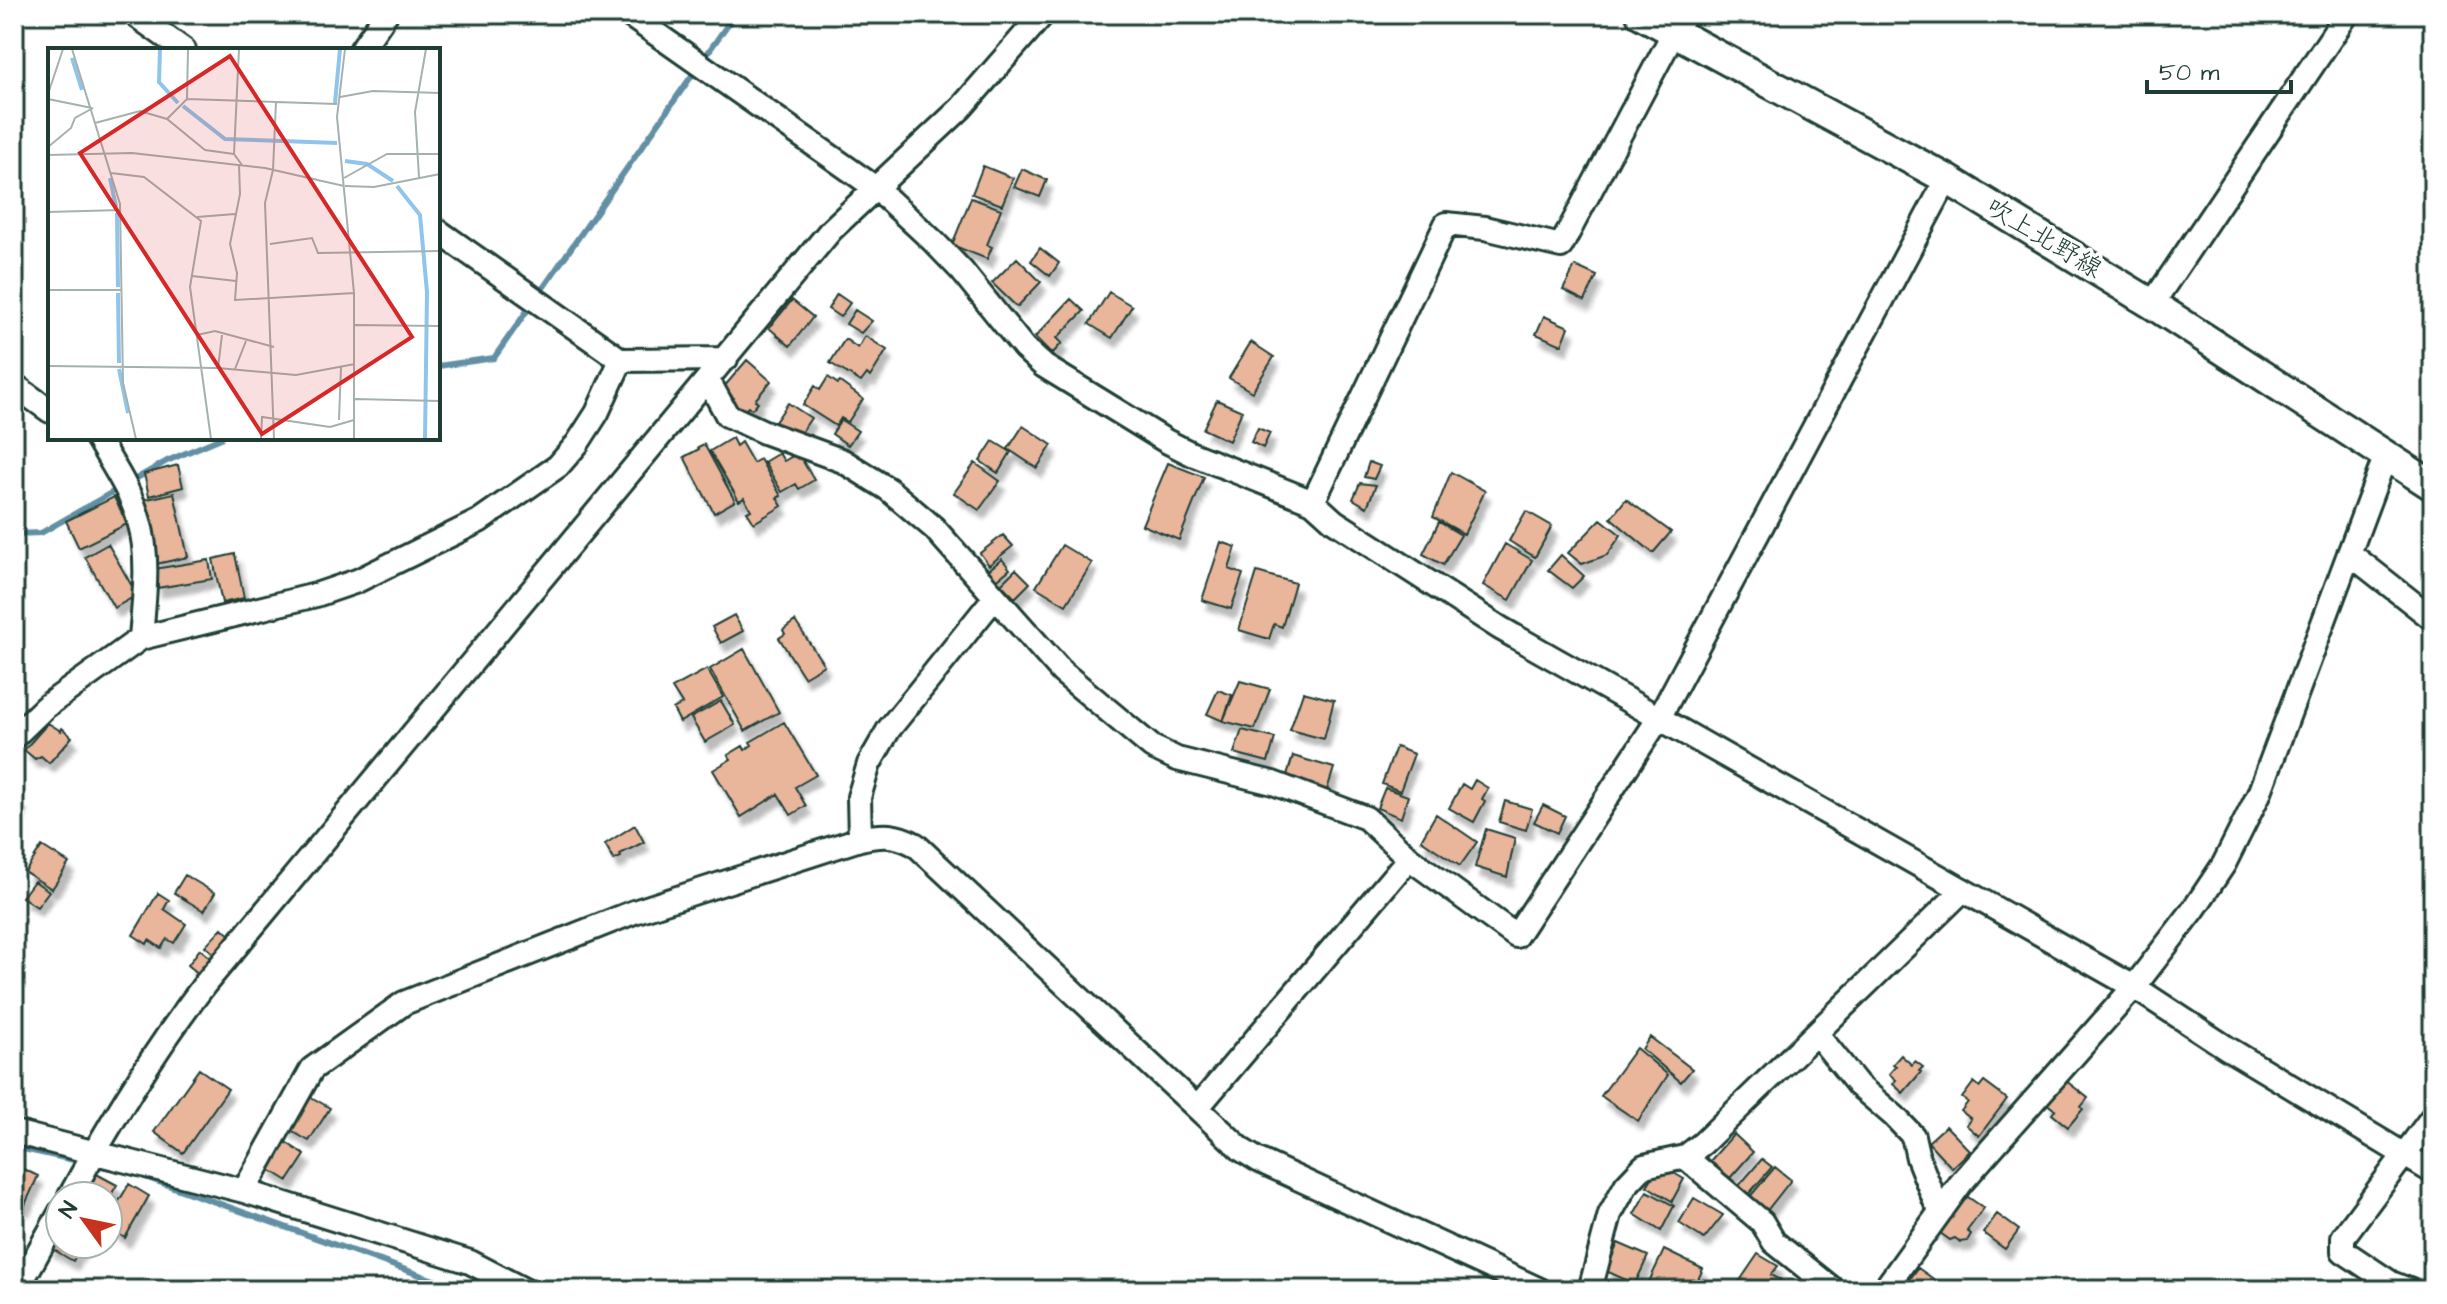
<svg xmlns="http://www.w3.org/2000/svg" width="2447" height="1304" font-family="'Architects Daughter','Klee One',sans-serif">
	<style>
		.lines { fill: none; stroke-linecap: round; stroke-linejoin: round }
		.stream { stroke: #628fa3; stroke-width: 6 }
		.building { fill: #e9b69b; stroke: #1f3d34; stroke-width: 2; filter: url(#shadow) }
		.minor-casing { stroke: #1f3d34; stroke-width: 28 }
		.major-casing { stroke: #1f3d34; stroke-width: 34 }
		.minor { stroke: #fff; stroke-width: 22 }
		.major { stroke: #fff; stroke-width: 28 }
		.labels { text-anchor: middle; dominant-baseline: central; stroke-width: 7; stroke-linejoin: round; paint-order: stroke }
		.street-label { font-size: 26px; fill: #1f3d34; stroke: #fff }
		.inset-river { fill: none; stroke: #8fc5ed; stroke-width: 4 }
		.inset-road { fill: none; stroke: #a5b1ae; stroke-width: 2 }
		.view { fill: #d62828; fill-opacity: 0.15; stroke: #d62828; stroke-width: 4 }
		.inset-edge { fill: none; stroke: #1f3d34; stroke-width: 4 }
	</style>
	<defs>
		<filter id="shadow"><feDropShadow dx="5" dy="9" stdDeviation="2" flood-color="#0004"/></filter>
	</defs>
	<rect width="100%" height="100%" fill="#fff"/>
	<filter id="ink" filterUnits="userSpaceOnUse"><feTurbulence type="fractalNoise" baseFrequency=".0125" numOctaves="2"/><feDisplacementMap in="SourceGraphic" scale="16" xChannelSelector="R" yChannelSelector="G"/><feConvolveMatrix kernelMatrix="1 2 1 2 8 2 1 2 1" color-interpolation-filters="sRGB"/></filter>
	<g filter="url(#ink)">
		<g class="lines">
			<path class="stream" d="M 438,366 L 494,358 L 735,14
				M 14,534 L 41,533 L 167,461 L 221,438
				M 14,1147 L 124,1171
				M 142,1176 L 462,1290"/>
		</g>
		<path class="building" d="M 983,166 L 1013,178 L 1002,205 L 972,194 Z
			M 1022,169 L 1047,180 L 1040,197 L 1014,187 Z
			M 971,198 L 1001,209 L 987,245 L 992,247 L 987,259 L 952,245 Z
			M 1040,248 L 1059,263 L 1050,276 L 1031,261 Z
			M 1017,258 L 1041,282 L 1017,307 L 992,283 Z
			M 1575,266 L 1597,276 L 1585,301 L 1563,290 Z
			M 1109,292 L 1132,306 L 1112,338 L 1089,324 Z
			M 837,294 L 850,303 L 840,317 L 828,309 Z
			M 1071,299 L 1084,311 L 1057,338 L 1062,343 L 1052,354 L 1035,337 Z
			M 792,300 L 813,317 L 790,346 L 769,328 Z
			M 855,310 L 872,321 L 861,333 L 846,324 Z
			M 1544,316 L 1569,327 L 1562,345 L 1536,334 Z
			M 865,336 L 887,350 L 870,377 L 867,374 L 861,382 L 830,363 L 845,339 L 858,348 Z
			M 1251,342 L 1274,357 L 1252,392 L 1229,378 Z
			M 747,360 L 771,381 L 755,400 L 758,402 L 752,409 L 748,407 L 739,417 L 727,406 L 734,398 L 723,388 Z
			M 828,377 L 838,384 L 840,382 L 863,399 L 848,422 L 841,418 L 836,426 L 803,405 L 815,386 L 820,390 Z
			M 1217,400 L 1242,411 L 1229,441 L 1203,429 Z
			M 788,403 L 811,418 L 796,440 L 773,425 Z
			M 841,420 L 858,431 L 848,445 L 832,434 Z
			M 1023,426 L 1052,445 L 1037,468 L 1008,449 Z
			M 1258,428 L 1270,433 L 1263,448 L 1251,442 Z
			M 732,438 L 736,446 L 741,442 L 753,463 L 760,459 L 781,496 L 777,498 L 782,506 L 754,523 L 747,512 L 751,510 L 744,498 L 739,501 L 710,451 Z
			M 993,441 L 1011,452 L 998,473 L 980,461 Z
			M 704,444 L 735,501 L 714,513 L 684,457 L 699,449 L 698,447 Z
			M 779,453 L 784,461 L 798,453 L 814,480 L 799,489 L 796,484 L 782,492 L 764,462 Z
			M 1369,462 L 1380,466 L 1374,479 L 1364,477 Z
			M 975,463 L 1000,481 L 979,510 L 954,493 Z
			M 1168,463 L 1204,477 L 1179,540 L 1142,525 Z
			M 178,465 L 183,487 L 149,496 L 144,474 Z
			M 1451,472 L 1485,491 L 1464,534 L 1433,517 Z
			M 1360,483 L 1376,485 L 1367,507 L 1353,499 Z
			M 174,493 L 188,557 L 156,564 L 143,500 Z
			M 114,497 L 127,524 L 79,548 L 66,521 Z
			M 1626,499 L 1671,532 L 1653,553 L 1611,518 Z
			M 1526,511 L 1552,526 L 1535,557 L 1509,541 Z
			M 1601,519 L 1621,535 L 1607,555 L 1582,564 L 1568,553 Z
			M 1439,522 L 1461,535 L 1443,565 L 1423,554 Z
			M 1003,535 L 1013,546 L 989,565 L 980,553 Z
			M 1221,542 L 1236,547 L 1229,569 L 1243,574 L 1231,609 L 1202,600 Z
			M 108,544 L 137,595 L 114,608 L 85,557 Z
			M 1505,544 L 1532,560 L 1510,600 L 1483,585 Z
			M 1062,545 L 1092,563 L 1066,605 L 1036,587 Z
			M 235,554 L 244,598 L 222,603 L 213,559 Z
			M 1561,555 L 1584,576 L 1572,588 L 1548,570 Z
			M 1002,559 L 1010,569 L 994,582 L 986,572 Z
			M 209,560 L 212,579 L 157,588 L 154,569 Z
			M 1016,569 L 1030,583 L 1015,598 L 1001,584 Z
			M 1257,572 L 1295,583 L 1282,627 L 1274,624 L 1269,639 L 1239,630 Z
			M 734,615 L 743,631 L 721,643 L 712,627 Z
			M 795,621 L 824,665 L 804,677 L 779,638 L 785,634 L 783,630 Z
			M 744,649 L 779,712 L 745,731 L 710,669 Z
			M 707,669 L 723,697 L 680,722 L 673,709 L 682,704 L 672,688 Z
			M 1240,681 L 1270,689 L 1255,729 L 1223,721 Z
			M 1218,690 L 1232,695 L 1223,721 L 1207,714 Z
			M 1303,692 L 1334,700 L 1324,739 L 1290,730 Z
			M 721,701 L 735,725 L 705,742 L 691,718 Z
			M 784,722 L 816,775 L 795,787 L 806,806 L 791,815 L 778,794 L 741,817 L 713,770 L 731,759 L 728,755 L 743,746 L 745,750 L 752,745 L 750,742 Z
			M 48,723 L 61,731 L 62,728 L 72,737 L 49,763 L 41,756 L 35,759 L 24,750 Z
			M 1242,730 L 1275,738 L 1268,762 L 1234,753 Z
			M 1396,747 L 1414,754 L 1400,791 L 1382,784 Z
			M 1293,756 L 1334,768 L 1327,790 L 1287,775 Z
			M 1475,780 L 1488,788 L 1482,799 L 1485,801 L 1474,822 L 1449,808 L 1462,784 L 1470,789 Z
			M 1385,788 L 1408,796 L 1401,818 L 1377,808 Z
			M 14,799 L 22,802 L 14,822 Z
			M 1505,801 L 1532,809 L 1526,830 L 1499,822 Z
			M 1543,805 L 1565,816 L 1557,833 L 1534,822 Z
			M 1436,814 L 1477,842 L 1460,866 L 1421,840 Z
			M 635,825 L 644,842 L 620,854 L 621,857 L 614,860 L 605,844 Z
			M 1486,829 L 1515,838 L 1507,877 L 1475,867 Z
			M 42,846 L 69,863 L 52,889 L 25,872 Z
			M 185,875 L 215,893 L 204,911 L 174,893 Z
			M 34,881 L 49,891 L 37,907 L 22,897 Z
			M 158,893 L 169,900 L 164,909 L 186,924 L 174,943 L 167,939 L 161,948 L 149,940 L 147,944 L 133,935 Z
			M 222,928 L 233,938 L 217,956 L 205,946 Z
			M 200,949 L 212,959 L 200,975 L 188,965 Z
			M 1650,1037 L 1692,1069 L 1681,1082 L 1642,1049 Z
			M 1636,1048 L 1668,1075 L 1638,1121 L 1601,1096 Z
			M 1901,1055 L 1912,1065 L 1915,1061 L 1923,1067 L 1919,1071 L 1921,1072 L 1903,1093 L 1893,1084 L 1896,1080 L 1889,1074 L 1896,1066 L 1893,1064 Z
			M 199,1069 L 228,1089 L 183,1153 L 154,1132 Z
			M 2065,1080 L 2088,1098 L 2081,1107 L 2083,1109 L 2068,1127 L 2052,1114 L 2055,1110 L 2046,1103 Z
			M 1974,1082 L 1980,1087 L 1984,1082 L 2007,1099 L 1979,1136 L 1966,1125 L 1971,1119 L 1961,1111 L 1968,1102 L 1962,1098 Z
			M 306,1094 L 330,1108 L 309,1141 L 286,1128 Z
			M 1946,1126 L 1970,1151 L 1952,1168 L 1928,1142 Z
			M 1734,1134 L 1753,1152 L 1730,1178 L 1710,1161 Z
			M 284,1141 L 305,1155 L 288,1181 L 267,1168 Z
			M 1762,1159 L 1772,1167 L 1747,1196 L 1737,1188 Z
			M 1660,1165 L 1684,1179 L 1672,1201 L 1647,1186 Z
			M 17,1166 L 38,1176 L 24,1207 L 14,1202 L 14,1172 Z
			M 1775,1167 L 1791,1180 L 1765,1213 L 1748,1199 Z
			M 91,1171 L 117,1185 L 108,1200 L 108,1196 L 77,1196 Z
			M 129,1184 L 149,1196 L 125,1238 L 108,1227 L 108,1220 Z
			M 1647,1191 L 1674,1206 L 1661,1231 L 1634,1214 Z
			M 1962,1193 L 1984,1208 L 1967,1231 L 1971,1234 L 1967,1241 L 1960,1242 L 1955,1238 L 1950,1240 L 1936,1230 Z
			M 1694,1198 L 1723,1215 L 1704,1239 L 1679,1223 Z
			M 1997,1214 L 2019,1230 L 2005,1249 L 1983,1233 Z
			M 60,1227 L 60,1244 L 83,1244 L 73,1261 L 49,1247 Z
			M 1618,1243 L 1648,1256 L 1635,1284 L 1606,1271 Z
			M 1664,1250 L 1703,1269 L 1693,1290 L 1645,1290 Z
			M 1758,1254 L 1778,1266 L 1771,1275 L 1781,1280 L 1775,1290 L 1743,1290 L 1737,1285 Z
			M 1918,1268 L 1949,1290 L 1902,1290 Z"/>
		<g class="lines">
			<defs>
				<path id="minor" d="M 134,14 L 184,50
					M 628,14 L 877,189 L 933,241 L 962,271 L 1024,348 L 1044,366 L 1166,441 L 1192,454 L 1313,502 L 1334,521 L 1500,628 L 2134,987 L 2227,1048 L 2433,1172
					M 361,50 L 386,14
					M 438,231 L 621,360 L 726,359
					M 2152,304 L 2347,14
					M 708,380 L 727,415 L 764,432 L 843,461 L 888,489 L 934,528 L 1062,672 L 1152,747 L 1177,759 L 1273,783 L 1366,818 L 1409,858 L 1516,936 L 1659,718 L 1947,179
					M 14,385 L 50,411
					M 97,438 C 112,464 131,491 139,521 C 150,557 144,600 141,638
					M 1313,502 L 1446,224 L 1485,228 L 1561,246 L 1674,32 L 1686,14
					M 2349,553 L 2433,619
					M 14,737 L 45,707 L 141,638 L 316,595 L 357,581 L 479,521 L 558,466 L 577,444 L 597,413 L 621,360
					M 860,839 L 859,797 L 869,764 L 889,729 L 995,597
					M 1817,1034 L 1858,1085 L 1894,1116 L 1913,1136 L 1918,1158 L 1935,1201 L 1942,1210
					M 1198,1107 L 1409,858
					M 14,1132 L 244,1191 L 470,1262 L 524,1290
					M 1685,1157 L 1762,1222 L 1774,1242 L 1834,1290
					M 244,1191 L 312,1069 L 404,1003 L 634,912 L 860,839 C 883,834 896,834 916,845 L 1242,1150 L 1258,1160 L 1540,1290
					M 70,1196 C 111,1121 153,1052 205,984 L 831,230 L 961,108 L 1043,14
					M 17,1290 L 60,1213
					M 1590,1290 L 1610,1214 L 1626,1185 L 1644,1166 L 1685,1157 L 1703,1143 L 1963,890
					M 1884,1290 L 1961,1183 L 2134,987 L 2194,909 L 2224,864 L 2259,794 L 2386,455
					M 2409,1290 L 2391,1283 L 2343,1251 L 2343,1237 L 2433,1116"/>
				<path id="major" d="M 1641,14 L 1947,179 L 2152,304 L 2433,486"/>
			</defs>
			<use href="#minor" class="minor-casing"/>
			<use href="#major" class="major-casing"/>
			<use href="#minor" class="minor"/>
			<use href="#major" class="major"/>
		</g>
	</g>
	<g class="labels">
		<g class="street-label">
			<text transform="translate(2044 238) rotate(31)">吹上北野線</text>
		</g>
	</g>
	<g transform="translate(48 48)">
		<rect width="392" height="392" fill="#fff"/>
		<path class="inset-river" d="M 112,1 L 111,34 L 130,55M 24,10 L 34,42M 287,55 L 292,1M 135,58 L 177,91 L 289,95M 297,113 L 319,116 L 345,133M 62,130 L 68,159M 349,138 L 372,167 L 379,244 L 377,391M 69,165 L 70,239M 70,245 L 71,315M 71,321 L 80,365"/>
		<path class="inset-road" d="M 24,1 L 72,156 L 75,335 L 88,391M 191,1 L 186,106 L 194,117M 297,1 L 289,69 L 306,245 L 306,391M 0,46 L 15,1M 292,49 L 325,43 L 392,45M 0,51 L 44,60M 139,51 L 140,1M 119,71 L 139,51 L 289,56M 47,75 L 92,63 L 119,71 L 157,102 L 186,106M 0,99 L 23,80 L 27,70 L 45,60M 0,107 L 84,105 L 217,120 L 296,138M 191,117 L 192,146 L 182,196 L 189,225 L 187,252 L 306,245M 63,125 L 96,129 L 153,173 L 142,239 L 163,391M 371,129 L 367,64 L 378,1M 296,130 L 339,106 L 392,106M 297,138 L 326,139 L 392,126M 0,164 L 73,162M 149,169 L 187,166M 222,196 L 264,190 L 270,205 L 392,203M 144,228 L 188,233M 0,242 L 74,242M 307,277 L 392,278M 149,287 L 167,283 L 226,299M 0,318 L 170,320 L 248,327 L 307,316M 170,320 L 174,287M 187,321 L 198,293M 307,351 L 392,353M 291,372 L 293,319M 282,379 L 306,372M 213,391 L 214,369 L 282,379M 226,391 L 217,155 L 225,122 L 228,54"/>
		<path class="view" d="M 182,8 L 364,289 L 214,386 L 32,105 Z"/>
		<rect width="392" height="392" class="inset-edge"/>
	</g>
	<rect width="2447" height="1304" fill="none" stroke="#fff" stroke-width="48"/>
	<rect x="24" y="24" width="2399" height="1256" fill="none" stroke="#1f3d34" stroke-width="3" filter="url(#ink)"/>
	<g transform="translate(84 1220) rotate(303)"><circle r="38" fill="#ffffff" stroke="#a5b1ae" stroke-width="2"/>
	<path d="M0-6L14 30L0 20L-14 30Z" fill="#c8321e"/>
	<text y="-12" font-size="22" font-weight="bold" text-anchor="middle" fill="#1f3d34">N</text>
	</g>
	<path d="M2147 80v12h144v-12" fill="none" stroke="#1f3d34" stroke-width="4"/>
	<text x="2159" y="80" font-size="24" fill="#1f3d34" stroke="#ffffff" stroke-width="6" paint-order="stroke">50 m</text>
</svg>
